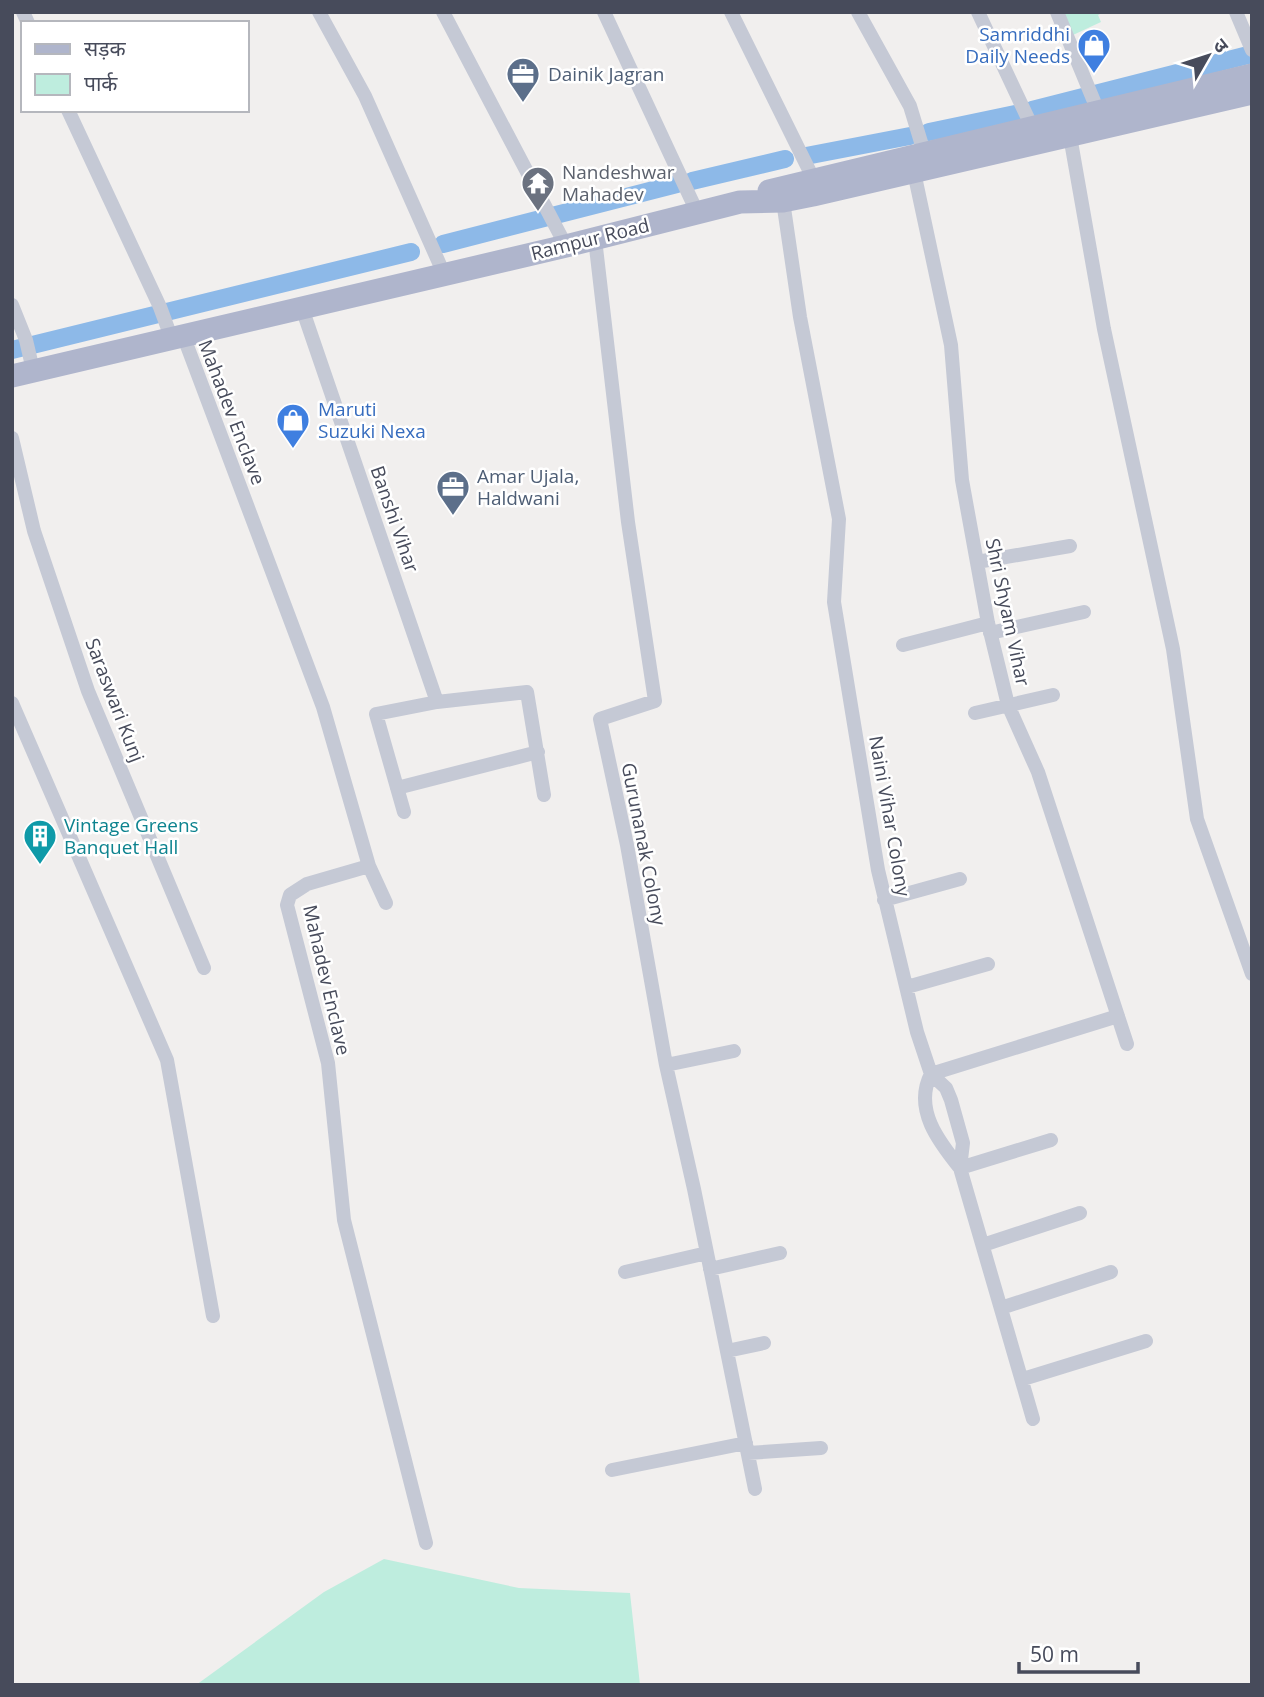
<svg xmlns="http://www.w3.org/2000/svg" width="1264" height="1697" font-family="'Open Sans','Noto Sans Devanagari',sans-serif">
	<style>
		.green { fill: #beedde }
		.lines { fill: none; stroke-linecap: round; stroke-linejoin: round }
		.canal { stroke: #8db9e8; stroke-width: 18 }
		.street { stroke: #c5c9d5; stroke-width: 14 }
		.primary { stroke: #afb5cc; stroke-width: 23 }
		.labels { text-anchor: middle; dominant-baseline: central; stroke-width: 5; stroke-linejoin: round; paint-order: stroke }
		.shop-label { font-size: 19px; fill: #366cbe; stroke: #fff; text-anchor: end }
		.service-label { font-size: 19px; fill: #4e5e75; stroke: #fff; text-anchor: start }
		.worship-label { font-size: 19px; fill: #5b616d; stroke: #fff; text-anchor: start }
		.street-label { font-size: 19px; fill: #474b5b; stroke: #fff }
		.culture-label { font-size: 19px; fill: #0d838f; stroke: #fff; text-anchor: start }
	</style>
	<rect width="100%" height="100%" fill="#f1efee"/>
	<path class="green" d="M 1061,12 L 1104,12 L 1098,15 L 1101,22 L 1073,35 Z
		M 384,1559 L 519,1588 L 630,1593 L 640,1685 L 196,1685 L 324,1592 Z"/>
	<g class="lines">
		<path class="canal" d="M 1032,110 L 1252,54
			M 929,132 L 1020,113
			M 806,156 L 910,136
			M 692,181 L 785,159
			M 443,244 L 677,184
			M 12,350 L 411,252"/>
		<path class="street" d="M 23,12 L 28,23
			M 319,12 L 365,96 L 444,274
			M 443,12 L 566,246
			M 604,12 L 697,212
			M 731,12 L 813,178
			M 858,12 L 910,106 L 924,152
			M 978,12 L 1032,127
			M 1057,12 L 1098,111
			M 1236,12 L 1252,50
			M 68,110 L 160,307 L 171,337
			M 1070,136 L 1104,329 L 1173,649 L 1197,819 L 1252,974
			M 914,172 L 951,345 L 962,480 L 988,623 L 1008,705 L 1038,772 L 1127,1044
			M 783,201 L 800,317 L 839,519 L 834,602 L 878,870 L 917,1032 L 931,1074 L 946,1088 L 951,1100 L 963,1143 L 960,1168 L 1033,1419
			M 595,239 L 628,522 L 655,701 L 600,719 L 627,845 L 666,1065 L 694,1189 L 755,1489
			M 12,305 L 26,340 L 33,370
			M 302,308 L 437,702
			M 183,335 L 323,707 L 369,866 L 307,884 L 290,895 L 287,905 L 328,1063 L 344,1220 L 426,1543
			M 12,438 L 34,531 L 88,691 L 204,968
			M 977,562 L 1070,546
			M 990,633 L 1084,612
			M 903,645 L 988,623
			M 12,703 L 167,1060 L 213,1316
			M 975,713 L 1053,695
			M 397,788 L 538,752
			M 404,812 L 376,714 L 437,702 L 527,692 L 544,795
			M 369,866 L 386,903
			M 884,900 L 960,879
			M 907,987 L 988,964
			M 666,1065 L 734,1051
			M 1051,1140 L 960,1168 C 939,1142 913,1109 931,1074 L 1118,1016
			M 983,1245 L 1080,1213
			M 710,1269 L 780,1253
			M 625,1272 L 707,1253
			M 1001,1308 L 1111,1272
			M 727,1351 L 764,1343
			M 1023,1379 L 1146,1341
			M 748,1453 L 821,1448
			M 612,1470 L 746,1443"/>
		<path class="primary" d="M 769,191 L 1252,75
			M 12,376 L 566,246 L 740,202 L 783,201 L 813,195 L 1252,93"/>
	</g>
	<defs>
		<symbol id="shop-pin" viewBox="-11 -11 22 30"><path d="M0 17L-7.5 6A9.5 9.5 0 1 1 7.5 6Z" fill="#3f7fe0" stroke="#fff"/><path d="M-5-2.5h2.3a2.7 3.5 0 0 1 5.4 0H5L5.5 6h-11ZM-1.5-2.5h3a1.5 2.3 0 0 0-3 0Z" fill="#fff"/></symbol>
		<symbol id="office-pin" viewBox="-11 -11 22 30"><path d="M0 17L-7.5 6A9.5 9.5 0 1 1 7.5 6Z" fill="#5c6f8a" stroke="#fff"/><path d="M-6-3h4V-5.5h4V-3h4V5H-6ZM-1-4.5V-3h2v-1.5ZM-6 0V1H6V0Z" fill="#fff"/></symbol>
		<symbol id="temple-pin" viewBox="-11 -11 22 30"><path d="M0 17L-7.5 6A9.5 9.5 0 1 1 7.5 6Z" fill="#6b7280" stroke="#fff"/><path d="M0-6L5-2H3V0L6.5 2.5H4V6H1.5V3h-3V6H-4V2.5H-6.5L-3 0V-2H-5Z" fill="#fff"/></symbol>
		<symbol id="building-pin" viewBox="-11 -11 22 30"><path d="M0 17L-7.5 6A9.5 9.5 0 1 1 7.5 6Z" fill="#0f9aa8" stroke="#fff"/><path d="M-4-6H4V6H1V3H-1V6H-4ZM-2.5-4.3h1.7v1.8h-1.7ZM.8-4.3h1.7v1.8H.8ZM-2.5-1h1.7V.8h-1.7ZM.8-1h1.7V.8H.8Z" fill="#fff"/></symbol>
	</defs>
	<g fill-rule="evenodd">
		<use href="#shop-pin" x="1075" y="26" width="38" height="52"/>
		<use href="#office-pin" x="504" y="55" width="38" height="52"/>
		<use href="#temple-pin" x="519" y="164" width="38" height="52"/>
		<use href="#shop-pin" x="274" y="401" width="38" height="52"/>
		<use href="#office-pin" x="434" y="468" width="38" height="52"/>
		<use href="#building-pin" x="21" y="817" width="38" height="52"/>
	</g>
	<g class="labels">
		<g class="shop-label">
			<text x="1070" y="34">Samriddhi<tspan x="1070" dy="22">Daily Needs</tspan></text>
			<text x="318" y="409" text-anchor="start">Maruti<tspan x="318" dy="22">Suzuki Nexa</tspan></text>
		</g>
		<g class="service-label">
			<text x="548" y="74">Dainik Jagran</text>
			<text x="477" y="476">Amar Ujala,<tspan x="477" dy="22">Haldwani</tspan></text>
		</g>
		<g class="worship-label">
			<text x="562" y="172">Nandeshwar<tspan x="562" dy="22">Mahadev</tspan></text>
		</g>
		<g class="street-label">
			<text transform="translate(590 239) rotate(-14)">Rampur Road</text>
			<text transform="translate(232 412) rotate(69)">Mahadev Enclave</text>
			<text transform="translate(395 519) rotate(71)">Banshi Vihar</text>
			<text transform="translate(1008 612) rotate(78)">Shri Shyam Vihar</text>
			<text transform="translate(115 700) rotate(69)">Saraswari Kunj</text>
			<text transform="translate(890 816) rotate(80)">Naini Vihar Colony</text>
			<text transform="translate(644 844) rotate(79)">Gurunanak Colony</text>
			<text transform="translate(327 980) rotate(77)">Mahadev Enclave</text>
		</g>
		<g class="culture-label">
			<text x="64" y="825">Vintage Greens<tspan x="64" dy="22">Banquet Hall</tspan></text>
		</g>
	</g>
	<rect width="1264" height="1697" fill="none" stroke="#474b5b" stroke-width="28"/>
	<rect x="21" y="21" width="228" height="91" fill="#ffffff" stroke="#b5b7bd" stroke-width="2"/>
	<rect x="35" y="44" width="35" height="10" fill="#afb5cc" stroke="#b5b7bd" stroke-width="2"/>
	<text x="84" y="56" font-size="21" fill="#474b5b">सड़क</text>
	<rect x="35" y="74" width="35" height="21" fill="#beedde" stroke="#b5b7bd" stroke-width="2"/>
	<text x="84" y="91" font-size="21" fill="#474b5b">पार्क</text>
	<g transform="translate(1208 56) rotate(51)" stroke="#ffffff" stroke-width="5" paint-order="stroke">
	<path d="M0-5L12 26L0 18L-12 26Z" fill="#474b5b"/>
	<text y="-10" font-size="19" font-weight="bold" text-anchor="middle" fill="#474b5b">उ</text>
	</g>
	<path d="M1019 1662v10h119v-10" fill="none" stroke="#474b5b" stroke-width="3.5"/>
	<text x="1030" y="1662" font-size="21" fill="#474b5b" stroke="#ffffff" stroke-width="5" paint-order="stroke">50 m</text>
</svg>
